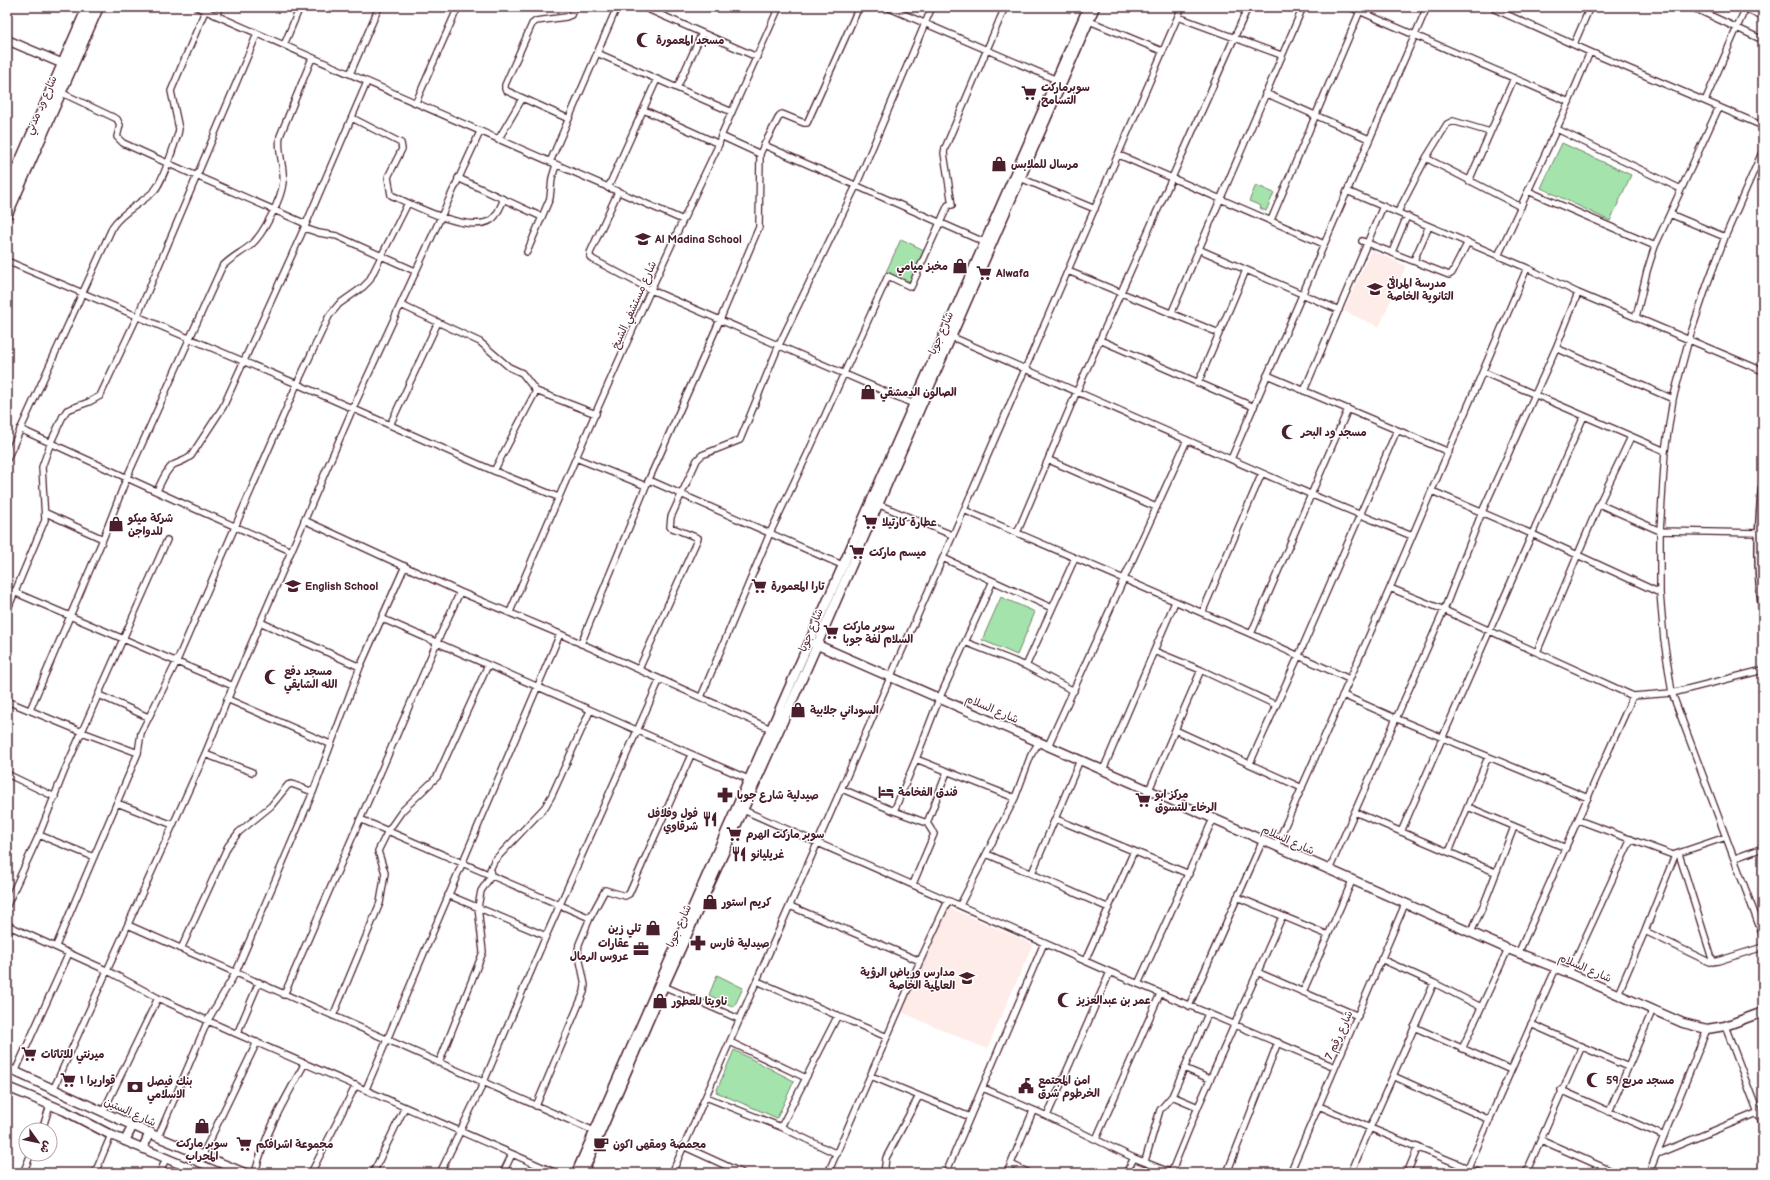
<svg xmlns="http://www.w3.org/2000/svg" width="1770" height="1180" font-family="'Balsamiq Sans','Playpen Sans Arabic',sans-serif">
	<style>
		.built { fill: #feece8 }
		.green { fill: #a4e3ac; stroke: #77816c }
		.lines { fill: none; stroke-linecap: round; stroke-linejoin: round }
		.street-casing { stroke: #4a1f2b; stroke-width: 8 }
		.secondary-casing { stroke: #4a1f2b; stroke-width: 11 }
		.primary-casing { stroke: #4a1f2b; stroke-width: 12 }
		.highway-casing { stroke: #4a1f2b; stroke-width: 13 }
		.street { stroke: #fff; stroke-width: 5.5 }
		.secondary { stroke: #fff; stroke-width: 8 }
		.primary { stroke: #fff; stroke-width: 9 }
		.highway { stroke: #fff; stroke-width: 10 }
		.labels { text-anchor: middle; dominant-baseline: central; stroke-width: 3; stroke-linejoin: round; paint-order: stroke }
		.poi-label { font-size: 11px; font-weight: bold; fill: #4a1f2b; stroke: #fff; text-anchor: start }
		.street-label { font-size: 11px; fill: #4a1f2b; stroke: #fff }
	</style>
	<rect width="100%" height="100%" fill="#fff"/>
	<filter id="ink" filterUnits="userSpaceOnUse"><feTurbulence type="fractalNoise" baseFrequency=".025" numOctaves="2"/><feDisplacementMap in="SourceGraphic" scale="8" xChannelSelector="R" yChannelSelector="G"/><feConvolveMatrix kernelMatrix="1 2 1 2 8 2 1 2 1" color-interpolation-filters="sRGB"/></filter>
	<g filter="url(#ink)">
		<path class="built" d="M 1371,250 L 1406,266 L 1379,327 L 1344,311 Z
			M 947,907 L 1033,944 L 987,1049 L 901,1012 Z"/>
		<path class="green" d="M 1562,143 L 1631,175 L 1610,221 L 1541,188 Z
			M 1256,185 L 1274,193 L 1266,211 L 1260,208 L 1261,206 L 1249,201 Z
			M 901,239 L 924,250 L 910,282 L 886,272 Z
			M 1001,597 L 1035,612 L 1017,655 L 982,640 Z
			M 717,975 L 743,988 L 734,1007 L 709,995 Z
			M 734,1050 L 794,1081 L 777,1118 L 716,1092 Z"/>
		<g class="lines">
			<defs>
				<path id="street" d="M 197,7 L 683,220
					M 643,7 L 757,57
					M 887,7 L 1059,81
					M 1350,7 L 1569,102
					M 1490,7 L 1590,52 L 1763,126
					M 1692,7 L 1763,40
					M 216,15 L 220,7
					M 1178,17 L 1281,55
					M 1087,20 L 1162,51
					M 1574,44 L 1590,7
					M 284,45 L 300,7
					M 597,53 L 732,112
					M 350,74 L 379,7
					M 677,88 L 702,33
					M 60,92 L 117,119 L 120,125 L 117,137 L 123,143 L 167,163 L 306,224
					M 1265,93 L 1369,139
					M 1705,101 L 1746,7
					M 416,102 L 458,7
					M 644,110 L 719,144
					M 352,118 L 401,143 L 402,149 L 388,177 L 391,195 C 413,205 468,234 491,220 C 497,217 501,205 504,199
					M 569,119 L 507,91 L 505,89 L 505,85 L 532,24 L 536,21 L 566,17 L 571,15 L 574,7
					M 1557,129 L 1681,189
					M 721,136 L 760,154 L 764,145 L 984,242
					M 498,140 L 522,99
					M 764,145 L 780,115 L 782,114 L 804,123 L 807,123 L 859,7
					M 1763,150 L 1725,237 L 1707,285 L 1689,339 L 1673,399 L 1665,451 L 1660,531 L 1660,593 L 1664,640 L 1672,693 L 1763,936
					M 1119,155 L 1324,244
					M 1426,158 L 1521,207
					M 550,162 L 617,7
					M 1018,177 L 1095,209
					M 458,178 L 542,217
					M 1469,181 L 1514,78
					M 608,188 L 657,79
					M 1347,191 L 1527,268 L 1578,293 L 1763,371
					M 1528,191 L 1655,246
					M 618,192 L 590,253 L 590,257 L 594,260 L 651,290 L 916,405
					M 1398,212 L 1426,158 L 1447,124 L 1453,121 L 1490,132
					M 1670,214 L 1725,237
					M 1271,220 L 1360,11
					M 304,228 L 319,233 L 337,236 L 415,271
					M 1362,241 L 1449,275 L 1452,273 L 1468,242
					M 1198,249 L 1339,310
					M 527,252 L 550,198 L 552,178 L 556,165
					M 1392,252 L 1407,216
					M 1498,256 L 1569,102 L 1590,52
					M 1414,260 L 1429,226
					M 7,261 L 297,384 L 494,471 L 558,497
					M 1068,271 L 1219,333
					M 401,305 L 480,342 L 509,367 L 522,373 L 536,391 L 596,414
					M 1171,314 L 1303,7
					M 1636,317 L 1647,271 L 1655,246 L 1719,107
					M 950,336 L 1310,494 L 1412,536
					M 1100,340 L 1254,407
					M 1556,348 L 1673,399
					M 1483,372 L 1665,451
					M 1267,375 L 1449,452
					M 1198,383 L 1246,270
					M 1304,391 L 1383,206
					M 390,425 L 438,322
					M 20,429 L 184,504 L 291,551
					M 576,458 L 646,486
					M 7,459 L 113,226 C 123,211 141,204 154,191 C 163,182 173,148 178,134 L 179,129 L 171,91 L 205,11
					M 1231,459 L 1427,7
					M 1049,460 L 1156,507
					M 494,471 L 536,391
					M 649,480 L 842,565
					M 157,491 C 161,483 165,471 173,465 C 179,462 185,461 191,456 L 223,407 L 306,224 L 367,82
					M 1432,491 L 1532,534 L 1660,593
					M 875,503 L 952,535
					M 1599,504 L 1660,531 L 1759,533
					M 964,510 L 1251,634 L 1349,679
					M 46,513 L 103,539
					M 304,520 L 460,592 L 560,634 L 773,730
					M 1017,533 L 1077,391 L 1248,7
					M 943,558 L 1052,608
					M 1390,588 L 1444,610 L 1633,696 L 1672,693 L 1763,670
					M 7,589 L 233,686
					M 7,611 L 45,520 L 42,467 L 51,442 L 63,416 L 67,410 L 89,402 L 100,396 L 137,317 L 257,34
					M 510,612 C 576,455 645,298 719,144 L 721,136 L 779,7
					M 1202,613 L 1262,473
					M 383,619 L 748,779
					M 260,622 L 360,667
					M 1251,634 L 1348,409
					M 965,642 L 1026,666 L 1074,691
					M 581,644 L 646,486 L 720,320 L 759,227 L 760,154
					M 1154,651 L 1201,670 L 1276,705
					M 1537,652 L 1599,504 L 1631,437
					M 1026,666 L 1075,558
					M 639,669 L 698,538 L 670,527 L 671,517 L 697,460 L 702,455 L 740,440 L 779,345 L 856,186 L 932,7
					M 99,695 L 148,717
					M 1343,695 L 1395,718 L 1588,798
					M 701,697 L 770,533 L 808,453 L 888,276 L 911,287 L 948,205 L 952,205 L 944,153 L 945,148 L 1005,7
					M 227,699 L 330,744
					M 7,701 L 82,732 L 138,753
					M 30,710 L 103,539 L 127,477 L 222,267 C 230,258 241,253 251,245 C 263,235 282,198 283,182 C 285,167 277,152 280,136 L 312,58
					M 1175,730 L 1302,788
					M 1048,746 L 1187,440
					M 205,754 L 252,772
					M 916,759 L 1015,798
					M 1250,763 L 1299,655 L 1397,430
					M 1103,770 L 1175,602
					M 7,774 L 55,797
					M 842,789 L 894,811 L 927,823 L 934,834 L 913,884
					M 1149,790 L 1201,670
					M 117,803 L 173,825
					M 1468,807 L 1566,848
					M 741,809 L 1110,972 L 1335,1067
					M 894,811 L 916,759 L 939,699 L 993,581
					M 1355,812 L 1495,872
					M 360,819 L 590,918
					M 1056,819 L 1189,874
					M 1578,820 L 1673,855 L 1726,837
					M 927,823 L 947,772
					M 1401,832 L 1584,416
					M 39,835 L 94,857
					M 1276,846 L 1390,588 L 1527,268
					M 1449,852 L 1488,757
					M 987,854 L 1109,908
					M 1679,854 L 1713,962
					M 1735,858 L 1763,848
					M 1329,870 L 1444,610 L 1482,512 L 1556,348 L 1578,293
					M 1032,873 L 1080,760
					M 448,895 L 546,936
					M 1237,897 L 1328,935
					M 7,905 L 39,835 L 64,772 L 167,540
					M 960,905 L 1015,798 L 1031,755 L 1039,742
					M 790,906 L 920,961
					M 7,925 L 108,971 L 158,998 L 237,1034 L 556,1173
					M 128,925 C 283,994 438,1063 594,1131
					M 1645,931 L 1709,962 L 1718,961 L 1763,947
					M 1471,932 L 1484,904 L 1514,827
					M 7,935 L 11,927
					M 56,946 L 138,753 L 141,733 L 176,663 L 297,384 L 329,316 L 339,304 L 363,287 L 369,281 L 408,203
					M 181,949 L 228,846 L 239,832 L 271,806 L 288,785 L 292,784 L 313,792
					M 1518,954 L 1633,696
					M 1381,959 L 1434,983 L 1481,1007
					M 1085,961 L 1134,851
					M 1257,972 L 1358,1016
					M 1569,973 L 1631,839
					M 757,981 L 887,1037
					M 1138,984 L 1213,819
					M 661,985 L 739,1019
					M 1303,992 L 1352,881
					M 1618,994 L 1645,931 L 1675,855
					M 284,995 L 437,642 L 460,592
					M 1189,1006 L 1263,840
					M 333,1016 L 380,903 L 385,873 L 378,851 L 388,831 L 402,811 L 437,777 L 488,665
					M 1531,1024 L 1628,1067
					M 1725,1026 L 1763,1126
					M 1414,1027 L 1511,1070
					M 237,1034 L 259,982
					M 730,1042 L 806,1078
					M 1462,1049 L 1508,949
					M 439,1063 L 483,952 L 478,907 L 481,891 L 491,876 L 490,870 L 494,861 L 545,807 L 552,795 L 590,711
					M 1184,1068 L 1210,1079
					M 15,1072 L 69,953
					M 871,1076 L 970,1117
					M 1393,1076 L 1490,1120
					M 54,1088 L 205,754 L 233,686 L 353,408 L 480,132
					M 983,1088 L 1047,1116 L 1134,1158 L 1172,1173
					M 366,1089 L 560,634
					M 1561,1090 L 1664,1136
					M 1172,1096 L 1198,1107
					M 706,1097 L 781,1127 L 837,1154
					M 536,1106 L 584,992 L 585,985 L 578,951 L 579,944 L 590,918 L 605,890 L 625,896 L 629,894 L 691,755
					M 1319,1106 L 1370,1128 L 1480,1173
					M 103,1112 L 158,998
					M 1609,1112 L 1653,1009
					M 1047,1116 L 1110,972
					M 781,1127 L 838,1015
					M 42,1130 L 50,1105
					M 158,1137 L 208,1020 L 236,972 L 313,792 L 360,667 L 405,566
					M 1096,1139 L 1160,994
					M 1541,1140 L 1616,1173
					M 683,1146 L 742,1173
					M 1657,1154 L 1759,1112
					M 202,1156 L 257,1042
					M 1145,1161 L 1160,1110 L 1172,1096 L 1208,1014
					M 1011,1164 L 1029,1173
					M 23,1173 L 31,1154
					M 95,1173 L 111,1135
					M 160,1173 L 166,1158
					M 255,1173 C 265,1133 285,1099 305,1063
					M 311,1173 L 356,1085
					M 373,1173 L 405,1107
					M 440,1173 L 483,1084 L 546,936 L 660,679
					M 503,1173 L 512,1154
					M 672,1173 L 964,510 L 1182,7
					M 828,1173 L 920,961 L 948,901
					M 884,1173 L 886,1158 L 919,1096
					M 946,1173 L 1044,943
					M 1007,1173 L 1033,1111
					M 1126,1173 L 1134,1158
					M 1171,1173 L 1198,1107 L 1282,917
					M 1227,1173 L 1278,1042
					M 1290,1173 L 1405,904
					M 1351,1173 L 1370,1128 L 1434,983
					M 1407,1173 L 1418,1147
					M 1466,1173 L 1556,968
					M 1526,1173 L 1582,1046
					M 1649,1173 L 1707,1029"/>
				<path id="secondary" d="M 7,40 L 68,66
					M 1763,488 C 1759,528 1757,567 1763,607
					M 813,643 L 1276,846 L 1508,949 L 1569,973 L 1683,1023 L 1707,1029 L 1725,1026 L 1763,1012
					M 7,1068 L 158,1137 L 245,1173
					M 7,1087 L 65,1111 L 111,1135 L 201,1173
					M 125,1141 L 133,1125
					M 143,1148 L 150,1132
					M 576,1173 L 1088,7
					M 583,1173 L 651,1015 L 807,668 L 1095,7"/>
				<path id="primary" d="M 1746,7 L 1763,15"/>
				<path id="highway" d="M 7,192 L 88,7
					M 7,214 L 98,7"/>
			</defs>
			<use href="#street" class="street-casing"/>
			<use href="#secondary" class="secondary-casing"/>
			<use href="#primary" class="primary-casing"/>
			<use href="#highway" class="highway-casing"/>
			<use href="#street" class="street"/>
			<use href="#secondary" class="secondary"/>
			<use href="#primary" class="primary"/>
			<use href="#highway" class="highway"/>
		</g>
	</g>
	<defs>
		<symbol id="mosque-bare" viewBox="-9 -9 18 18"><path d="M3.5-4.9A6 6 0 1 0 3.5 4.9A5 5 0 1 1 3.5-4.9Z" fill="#4a1f2b" stroke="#fff" stroke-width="2.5" paint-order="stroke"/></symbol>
		<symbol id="supermarket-bare" viewBox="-9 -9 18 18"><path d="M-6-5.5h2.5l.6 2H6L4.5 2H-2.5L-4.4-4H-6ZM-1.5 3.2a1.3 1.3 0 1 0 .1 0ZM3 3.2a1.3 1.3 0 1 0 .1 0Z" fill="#4a1f2b" stroke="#fff" stroke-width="2.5" paint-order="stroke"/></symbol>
		<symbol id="shop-bare" viewBox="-9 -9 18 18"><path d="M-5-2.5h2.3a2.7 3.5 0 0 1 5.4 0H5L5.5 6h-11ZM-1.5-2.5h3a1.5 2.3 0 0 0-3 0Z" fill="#4a1f2b" stroke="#fff" stroke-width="2.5" paint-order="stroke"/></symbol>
		<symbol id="school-bare" viewBox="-9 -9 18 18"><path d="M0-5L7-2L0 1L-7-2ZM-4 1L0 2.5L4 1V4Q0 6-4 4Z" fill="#4a1f2b" stroke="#fff" stroke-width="2.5" paint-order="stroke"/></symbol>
		<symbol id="hotel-bare" viewBox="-9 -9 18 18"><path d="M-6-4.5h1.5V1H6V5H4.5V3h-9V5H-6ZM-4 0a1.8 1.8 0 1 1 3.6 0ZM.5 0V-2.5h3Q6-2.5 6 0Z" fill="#4a1f2b" stroke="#fff" stroke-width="2.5" paint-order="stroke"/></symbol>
		<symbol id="pharmacy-bare" viewBox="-9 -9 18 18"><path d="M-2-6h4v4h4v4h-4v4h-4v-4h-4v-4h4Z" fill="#4a1f2b" stroke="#fff" stroke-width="2.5" paint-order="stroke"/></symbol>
		<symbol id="restaurant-bare" viewBox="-9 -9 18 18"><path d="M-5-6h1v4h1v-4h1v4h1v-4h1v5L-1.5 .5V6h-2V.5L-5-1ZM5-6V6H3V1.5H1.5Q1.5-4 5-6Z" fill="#4a1f2b" stroke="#fff" stroke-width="2.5" paint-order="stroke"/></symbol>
		<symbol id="office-bare" viewBox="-9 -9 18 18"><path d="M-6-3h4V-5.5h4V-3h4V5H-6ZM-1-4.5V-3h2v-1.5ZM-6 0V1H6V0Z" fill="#4a1f2b" stroke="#fff" stroke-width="2.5" paint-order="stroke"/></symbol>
		<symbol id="civic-bare" viewBox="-9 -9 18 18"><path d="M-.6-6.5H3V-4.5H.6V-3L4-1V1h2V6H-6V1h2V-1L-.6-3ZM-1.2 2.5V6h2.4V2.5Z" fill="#4a1f2b" stroke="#fff" stroke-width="2.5" paint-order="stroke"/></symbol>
		<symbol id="bank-bare" viewBox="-9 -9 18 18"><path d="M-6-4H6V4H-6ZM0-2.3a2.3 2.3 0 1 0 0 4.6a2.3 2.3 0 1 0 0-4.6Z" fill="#4a1f2b" stroke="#fff" stroke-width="2.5" paint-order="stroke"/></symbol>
		<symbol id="cafe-bare" viewBox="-9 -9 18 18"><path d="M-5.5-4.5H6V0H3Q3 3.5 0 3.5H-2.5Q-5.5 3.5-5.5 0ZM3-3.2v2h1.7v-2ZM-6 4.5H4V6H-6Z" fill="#4a1f2b" stroke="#fff" stroke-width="2.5" paint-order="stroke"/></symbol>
	</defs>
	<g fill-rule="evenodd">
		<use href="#mosque-bare" x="633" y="29" width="22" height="22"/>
		<use href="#supermarket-bare" x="1018" y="82" width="22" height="22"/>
		<use href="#shop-bare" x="988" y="153" width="22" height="22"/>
		<use href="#school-bare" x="632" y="228" width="22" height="22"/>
		<use href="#shop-bare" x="949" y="255" width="22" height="22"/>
		<use href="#supermarket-bare" x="973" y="262" width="22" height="22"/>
		<use href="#school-bare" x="1364" y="278" width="22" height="22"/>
		<use href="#shop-bare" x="857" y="381" width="22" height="22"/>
		<use href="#mosque-bare" x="1278" y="421" width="22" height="22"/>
		<use href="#supermarket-bare" x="859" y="511" width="22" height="22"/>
		<use href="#shop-bare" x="105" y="513" width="22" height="22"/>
		<use href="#supermarket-bare" x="846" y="541" width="22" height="22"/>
		<use href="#school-bare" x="282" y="575" width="22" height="22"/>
		<use href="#supermarket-bare" x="748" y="575" width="22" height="22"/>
		<use href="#supermarket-bare" x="820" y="621" width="22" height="22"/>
		<use href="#mosque-bare" x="261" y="666" width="22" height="22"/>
		<use href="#shop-bare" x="787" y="699" width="22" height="22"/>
		<use href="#hotel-bare" x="875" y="781" width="22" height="22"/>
		<use href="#pharmacy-bare" x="714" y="784" width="22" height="22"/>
		<use href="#supermarket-bare" x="1132" y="789" width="22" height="22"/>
		<use href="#restaurant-bare" x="699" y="808" width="22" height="22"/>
		<use href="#supermarket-bare" x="723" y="823" width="22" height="22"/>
		<use href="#restaurant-bare" x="728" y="843" width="22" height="22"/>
		<use href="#shop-bare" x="699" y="891" width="22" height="22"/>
		<use href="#shop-bare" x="642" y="917" width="22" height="22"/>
		<use href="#pharmacy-bare" x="687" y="932" width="22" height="22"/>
		<use href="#office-bare" x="630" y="938" width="22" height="22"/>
		<use href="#school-bare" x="956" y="967" width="22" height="22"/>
		<use href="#mosque-bare" x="1054" y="989" width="22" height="22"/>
		<use href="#shop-bare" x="649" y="990" width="22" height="22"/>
		<use href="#supermarket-bare" x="18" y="1043" width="22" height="22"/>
		<use href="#supermarket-bare" x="57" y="1069" width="22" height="22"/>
		<use href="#mosque-bare" x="1583" y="1069" width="22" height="22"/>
		<use href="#civic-bare" x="1015" y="1075" width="22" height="22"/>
		<use href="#bank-bare" x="124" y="1076" width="22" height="22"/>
		<use href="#shop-bare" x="191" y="1115" width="22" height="22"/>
		<use href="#supermarket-bare" x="233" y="1133" width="22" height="22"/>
		<use href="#cafe-bare" x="590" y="1133" width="22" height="22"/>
	</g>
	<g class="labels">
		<g class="poi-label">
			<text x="656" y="40">مسجد المعمورة</text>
			<text x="1041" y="87">سوبرماركت<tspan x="1041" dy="13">التسامح</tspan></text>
			<text x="1011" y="164">مرسال للملابس</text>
			<text x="655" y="239">Al Madina School</text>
			<text x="948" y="266" text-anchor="end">مخبز ميامي</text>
			<text x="996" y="273">Alwafa</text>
			<text x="1387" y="283">مدرسة المرافئ<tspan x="1387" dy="13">الثانوية الخاصة</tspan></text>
			<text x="880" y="392">الصالون الدمشقي</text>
			<text x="1301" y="432">مسجد ود البحر</text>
			<text x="128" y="518">شركة ميكو<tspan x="128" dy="13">للدواجن</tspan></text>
			<text x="882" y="522">عطارة كارتيلا</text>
			<text x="869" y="552">ميسم ماركت</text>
			<text x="305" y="586">English School</text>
			<text x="771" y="586">تارا المعمورة</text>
			<text x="843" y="626">سوبر ماركت<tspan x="843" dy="13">السلام لفة جوبا</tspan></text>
			<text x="284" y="671">مسجد دفع<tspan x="284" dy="13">الله الشايقي</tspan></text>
			<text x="810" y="710">السوداني جلابية</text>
			<text x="898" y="792">فندق الفخامة</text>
			<text x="1155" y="794">مركز ابو<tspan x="1155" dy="13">الرخاء للتسوق</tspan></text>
			<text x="737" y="795">صيدلية شارع جوبا</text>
			<text x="698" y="813" text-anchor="end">فول وفلافل<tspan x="698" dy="13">شرقاوي</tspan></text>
			<text x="746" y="834">سوبر ماركت الهرم</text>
			<text x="751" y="854">غريليانو</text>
			<text x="722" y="902">كريم استور</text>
			<text x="641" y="928" text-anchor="end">تلي زين</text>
			<text x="629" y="943" text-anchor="end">عقارات<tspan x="629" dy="13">عروس الرمال</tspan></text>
			<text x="710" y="943">صيدلية فارس</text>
			<text x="955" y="972" text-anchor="end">مدارس ورياض الرؤية<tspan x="955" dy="13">العالمية الخاصة</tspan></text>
			<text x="1077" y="1000">عمر بن عبدالعزيز</text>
			<text x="672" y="1001">ناويتا للعطور</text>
			<text x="41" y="1054">ميرنتي للاثاثات</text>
			<text x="80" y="1080">قواريرا ١</text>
			<text x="1038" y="1080">امن المجتمع<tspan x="1038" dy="13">الخرطوم شرق</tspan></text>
			<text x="1606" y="1080">مسجد مربع 59</text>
			<text x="147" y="1081">بنك فيصل<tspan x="147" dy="13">الاسلامي</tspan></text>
			<text x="202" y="1143" text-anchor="middle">سوبر ماركت<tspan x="202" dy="13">المحراب</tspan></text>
			<text x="256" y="1144">مجموعة اشرافكم</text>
			<text x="613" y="1144">محمصة ومقهى اكون</text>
		</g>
		<g class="street-label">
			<text transform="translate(41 105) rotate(-66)">شارع ود مدني</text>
			<text transform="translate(634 305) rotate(-66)">شارع مستشفي الشيخ</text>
			<text transform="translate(941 333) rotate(-66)">شارع جوبا</text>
			<text transform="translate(811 630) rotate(-67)">شارع جوبا</text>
			<text transform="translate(992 709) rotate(23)">شارع السلام</text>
			<text transform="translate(1288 840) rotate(24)">شارع السلام</text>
			<text transform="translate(679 926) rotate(-66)">شارع جوبا</text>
			<text transform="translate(1585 968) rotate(23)">شارع السلام</text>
			<text transform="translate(1339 1035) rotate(-66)">شارع رقم 7</text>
			<text transform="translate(130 1112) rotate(24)">شارع الستين</text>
		</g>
	</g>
	<rect width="1770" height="1180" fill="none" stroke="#fff" stroke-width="24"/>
	<rect x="12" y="12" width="1746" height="1156" fill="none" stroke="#4a1f2b" stroke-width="1.5" filter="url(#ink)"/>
	<g transform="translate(38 1142) rotate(123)"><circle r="19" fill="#ffffff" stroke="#b7a5aa"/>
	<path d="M0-3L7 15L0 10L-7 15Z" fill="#4a1f2b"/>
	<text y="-6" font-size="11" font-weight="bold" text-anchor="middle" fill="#4a1f2b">ش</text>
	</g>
</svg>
